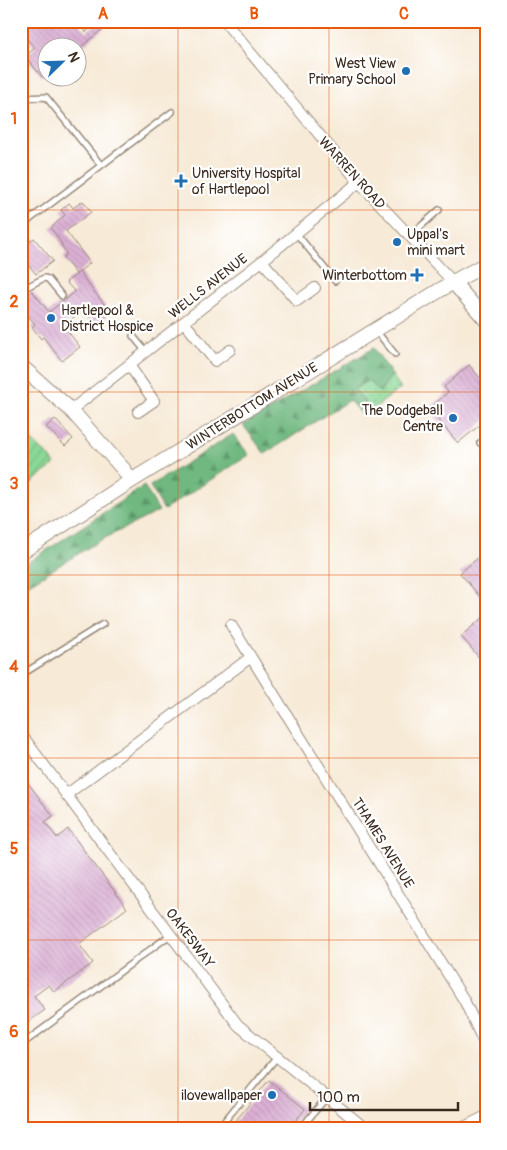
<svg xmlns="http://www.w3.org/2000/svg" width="507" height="1150" font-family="Pangolin,sans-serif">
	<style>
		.grass { fill: url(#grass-dots); stroke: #62815a }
		.forest { fill: url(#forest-firs); stroke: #55714f }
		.garden { fill: url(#garden-furrows); stroke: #62815a }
		.building { fill: url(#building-back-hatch) }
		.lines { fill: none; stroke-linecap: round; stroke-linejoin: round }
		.service-casing { stroke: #998a7a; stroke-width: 8 }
		.minor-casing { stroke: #998a7a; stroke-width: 12 }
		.tertiary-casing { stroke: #998a7a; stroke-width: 16 }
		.service { stroke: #fff; stroke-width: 5 }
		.minor { stroke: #fff; stroke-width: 10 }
		.tertiary { stroke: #fff; stroke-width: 14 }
		.grid { fill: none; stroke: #e8590c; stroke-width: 1; stroke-opacity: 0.55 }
		.poi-dot { fill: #1f6fb2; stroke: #fff; stroke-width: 2 }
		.labels { text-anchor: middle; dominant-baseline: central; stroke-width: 4.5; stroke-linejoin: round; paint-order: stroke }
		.poi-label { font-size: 14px; fill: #3b2a1e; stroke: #fff; text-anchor: end }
		.street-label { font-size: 14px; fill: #3b2a1e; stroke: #fff }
		.neatline { fill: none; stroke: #e8590c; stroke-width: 2 }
		.grid-label { font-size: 16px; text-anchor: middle; font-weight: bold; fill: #e8590c }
	</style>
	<defs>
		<pattern id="grass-dots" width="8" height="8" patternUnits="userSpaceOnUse" patternTransform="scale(1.25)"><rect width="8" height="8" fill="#8ad897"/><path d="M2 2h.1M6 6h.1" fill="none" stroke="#78ba82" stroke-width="1.8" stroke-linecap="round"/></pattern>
		<pattern id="forest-firs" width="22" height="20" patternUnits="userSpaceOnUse" patternTransform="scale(1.25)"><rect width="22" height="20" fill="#6fb880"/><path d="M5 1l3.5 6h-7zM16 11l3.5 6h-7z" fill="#5c9668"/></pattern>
		<pattern id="garden-furrows" width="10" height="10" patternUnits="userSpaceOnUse" patternTransform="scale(1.25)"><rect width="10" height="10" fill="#8ad897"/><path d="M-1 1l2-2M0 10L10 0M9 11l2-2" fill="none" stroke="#78ba82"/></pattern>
		<pattern id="building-back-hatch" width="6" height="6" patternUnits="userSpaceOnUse" patternTransform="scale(1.25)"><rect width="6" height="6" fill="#dbb1d5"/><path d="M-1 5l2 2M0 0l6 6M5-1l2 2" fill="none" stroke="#bd98b6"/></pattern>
	</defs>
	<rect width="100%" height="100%" fill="#fff"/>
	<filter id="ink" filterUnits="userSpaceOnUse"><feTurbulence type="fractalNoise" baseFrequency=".02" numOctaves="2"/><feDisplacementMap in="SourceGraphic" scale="10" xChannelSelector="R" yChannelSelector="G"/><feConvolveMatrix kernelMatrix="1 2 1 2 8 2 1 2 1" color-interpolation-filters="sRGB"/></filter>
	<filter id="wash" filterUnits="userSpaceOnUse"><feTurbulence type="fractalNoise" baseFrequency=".0096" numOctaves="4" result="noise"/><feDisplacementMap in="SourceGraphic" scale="20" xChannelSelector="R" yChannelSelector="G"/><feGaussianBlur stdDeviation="1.12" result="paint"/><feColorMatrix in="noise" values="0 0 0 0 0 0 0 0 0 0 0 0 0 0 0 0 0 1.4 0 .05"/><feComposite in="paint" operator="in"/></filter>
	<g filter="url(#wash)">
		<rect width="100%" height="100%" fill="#f7ead7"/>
		<path class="grass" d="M 392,375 L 401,388 L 362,417 L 358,411 L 366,403 L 354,389 L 369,379 L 380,392 Z"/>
		<path class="forest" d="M 374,348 L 392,375 L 379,392 L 369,380 L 354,389 L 366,403 L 358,411 L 349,400 L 265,454 L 243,425 Z
			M 233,434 L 249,455 L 164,510 L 150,486 Z
			M 144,486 L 159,511 L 99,541 L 21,589 L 21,567 Z"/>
		<path class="garden" d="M 21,432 L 49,456 L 55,464 L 22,490 Z"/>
		<g id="blocks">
			<path class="building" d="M 21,21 L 77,21 L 86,32 L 100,21 L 112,21 L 80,48 L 48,48 L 48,72 L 42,77 L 25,56 L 35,48 L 21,32 Z
				M 83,201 L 91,212 L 66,231 L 90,263 L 79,272 L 111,313 L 95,324 L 84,310 L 63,325 L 80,347 L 62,361 L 43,337 L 41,339 L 32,327 L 35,324 L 21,307 L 21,300 L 32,291 L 49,312 L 75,292 L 66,282 L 78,273 L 76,274 L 63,257 L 67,254 L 61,245 L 62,244 L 51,228 L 65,215 L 61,210 L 69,203 L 73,208 Z
				M 34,238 L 53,261 L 36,274 L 21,256 L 21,248 Z
				M 469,365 L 486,385 L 486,420 L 458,443 L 429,409 L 448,392 L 444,387 Z
				M 55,419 L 73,439 L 65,446 L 46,427 Z
				M 486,551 L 486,604 L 460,573 Z
				M 486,615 L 486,666 L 461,636 Z
				M 21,774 L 53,816 L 45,822 L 57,838 L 68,829 L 127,908 L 79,944 L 93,963 L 54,992 L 49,985 L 34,996 L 45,1010 L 21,1027 Z
				M 269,1080 L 305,1109 L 289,1129 L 229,1129 Z"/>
		</g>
	</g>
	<g filter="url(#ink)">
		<use href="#blocks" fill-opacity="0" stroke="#998a7a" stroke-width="1"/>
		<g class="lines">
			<defs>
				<path id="service" d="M 21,98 L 46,97 L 101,165
					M 21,226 L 172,112
					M 296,233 L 335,281
					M 410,236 L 439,210
					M 21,290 L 44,278 L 48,279 L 62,296
					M 376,331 L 395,354
					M 133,336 L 146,352
					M 480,443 L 486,438
					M 21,675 L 103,624
					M 21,1045 L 170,935
					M 218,1129 L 277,1057
					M 300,1129 L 327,1097"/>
				<path id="minor" d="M 224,21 L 359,182 L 453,282
					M 262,261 L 297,301 L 315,288
					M 184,322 L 215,361 L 230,350
					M 129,365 L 154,401 L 138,412
					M 71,410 L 262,261 L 359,182
					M 231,625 L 464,1000 L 486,1047
					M 21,734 L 238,1025 L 366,1129
					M 66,795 L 251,657
					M 460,1129 L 486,1116"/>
				<path id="tertiary" d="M 453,282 L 486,320
					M 21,366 L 71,410 L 124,470 L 131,481
					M 21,552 L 131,481 L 453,282 L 486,264"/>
			</defs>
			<use href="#service" class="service-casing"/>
			<use href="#minor" class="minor-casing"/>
			<use href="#tertiary" class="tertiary-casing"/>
			<use href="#service" class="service"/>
			<use href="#minor" class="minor"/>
			<use href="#tertiary" class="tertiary"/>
		</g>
	</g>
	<path class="grid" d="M 178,21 L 178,1129M 329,21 L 329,1129M 21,210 L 486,210M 21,392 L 486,392M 21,575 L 486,575M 21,758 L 486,758M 21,940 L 486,940"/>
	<g class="poi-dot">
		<circle cx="406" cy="71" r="5"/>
		<path d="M178.5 173.5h5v5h5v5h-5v5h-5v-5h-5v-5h5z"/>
		<circle cx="397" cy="242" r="5"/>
		<path d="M414.5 267.5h5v5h5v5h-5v5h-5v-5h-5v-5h5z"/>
		<circle cx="51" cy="318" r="5"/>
		<circle cx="453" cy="418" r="5"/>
		<circle cx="272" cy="1095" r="5"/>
	</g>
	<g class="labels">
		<g class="poi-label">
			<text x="396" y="63">West View<tspan x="396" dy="16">Primary School</tspan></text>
			<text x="192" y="173" text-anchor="start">University Hospital<tspan x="192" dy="16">of Hartlepool</tspan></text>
			<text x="407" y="234" text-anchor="start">Uppal's<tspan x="407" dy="16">mini mart</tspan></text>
			<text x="407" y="275">Winterbottom</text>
			<text x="61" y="310" text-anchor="start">Hartlepool &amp;<tspan x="61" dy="16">District Hospice</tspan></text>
			<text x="443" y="410">The Dodgeball<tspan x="443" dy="16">Centre</tspan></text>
			<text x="262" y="1095">ilovewallpaper</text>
		</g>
		<g class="street-label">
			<text transform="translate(352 173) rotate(48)">WARREN ROAD</text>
			<text transform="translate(208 286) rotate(-38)">WELLS AVENUE</text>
			<text transform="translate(252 406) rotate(-32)">WINTERBOTTOM AVENUE</text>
			<text transform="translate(383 843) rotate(58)">THAMES AVENUE</text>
			<text transform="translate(190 938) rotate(53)">OAKESWAY</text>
		</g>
	</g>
	<rect width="507" height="1150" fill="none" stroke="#fff" stroke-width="55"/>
	<g transform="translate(62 62) rotate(67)"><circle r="24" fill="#ffffff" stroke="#b1aaa5"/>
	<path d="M0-4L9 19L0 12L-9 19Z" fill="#1f6fb2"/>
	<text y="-8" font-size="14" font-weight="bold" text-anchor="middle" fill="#3b2a1e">N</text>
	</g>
	<path d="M310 1102v8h148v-8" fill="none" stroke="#3b2a1e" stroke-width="2.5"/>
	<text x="317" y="1102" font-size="15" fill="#3b2a1e" stroke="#ffffff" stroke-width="4" paint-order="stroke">100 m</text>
	<rect x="28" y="28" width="452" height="1094" class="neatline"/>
	<g class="grid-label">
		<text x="103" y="19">A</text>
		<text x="254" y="19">B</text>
		<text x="404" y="19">C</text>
		<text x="14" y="124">1</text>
		<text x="14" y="307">2</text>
		<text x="14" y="489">3</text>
		<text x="14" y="672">4</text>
		<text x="14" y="854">5</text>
		<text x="14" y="1037">6</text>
	</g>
</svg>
